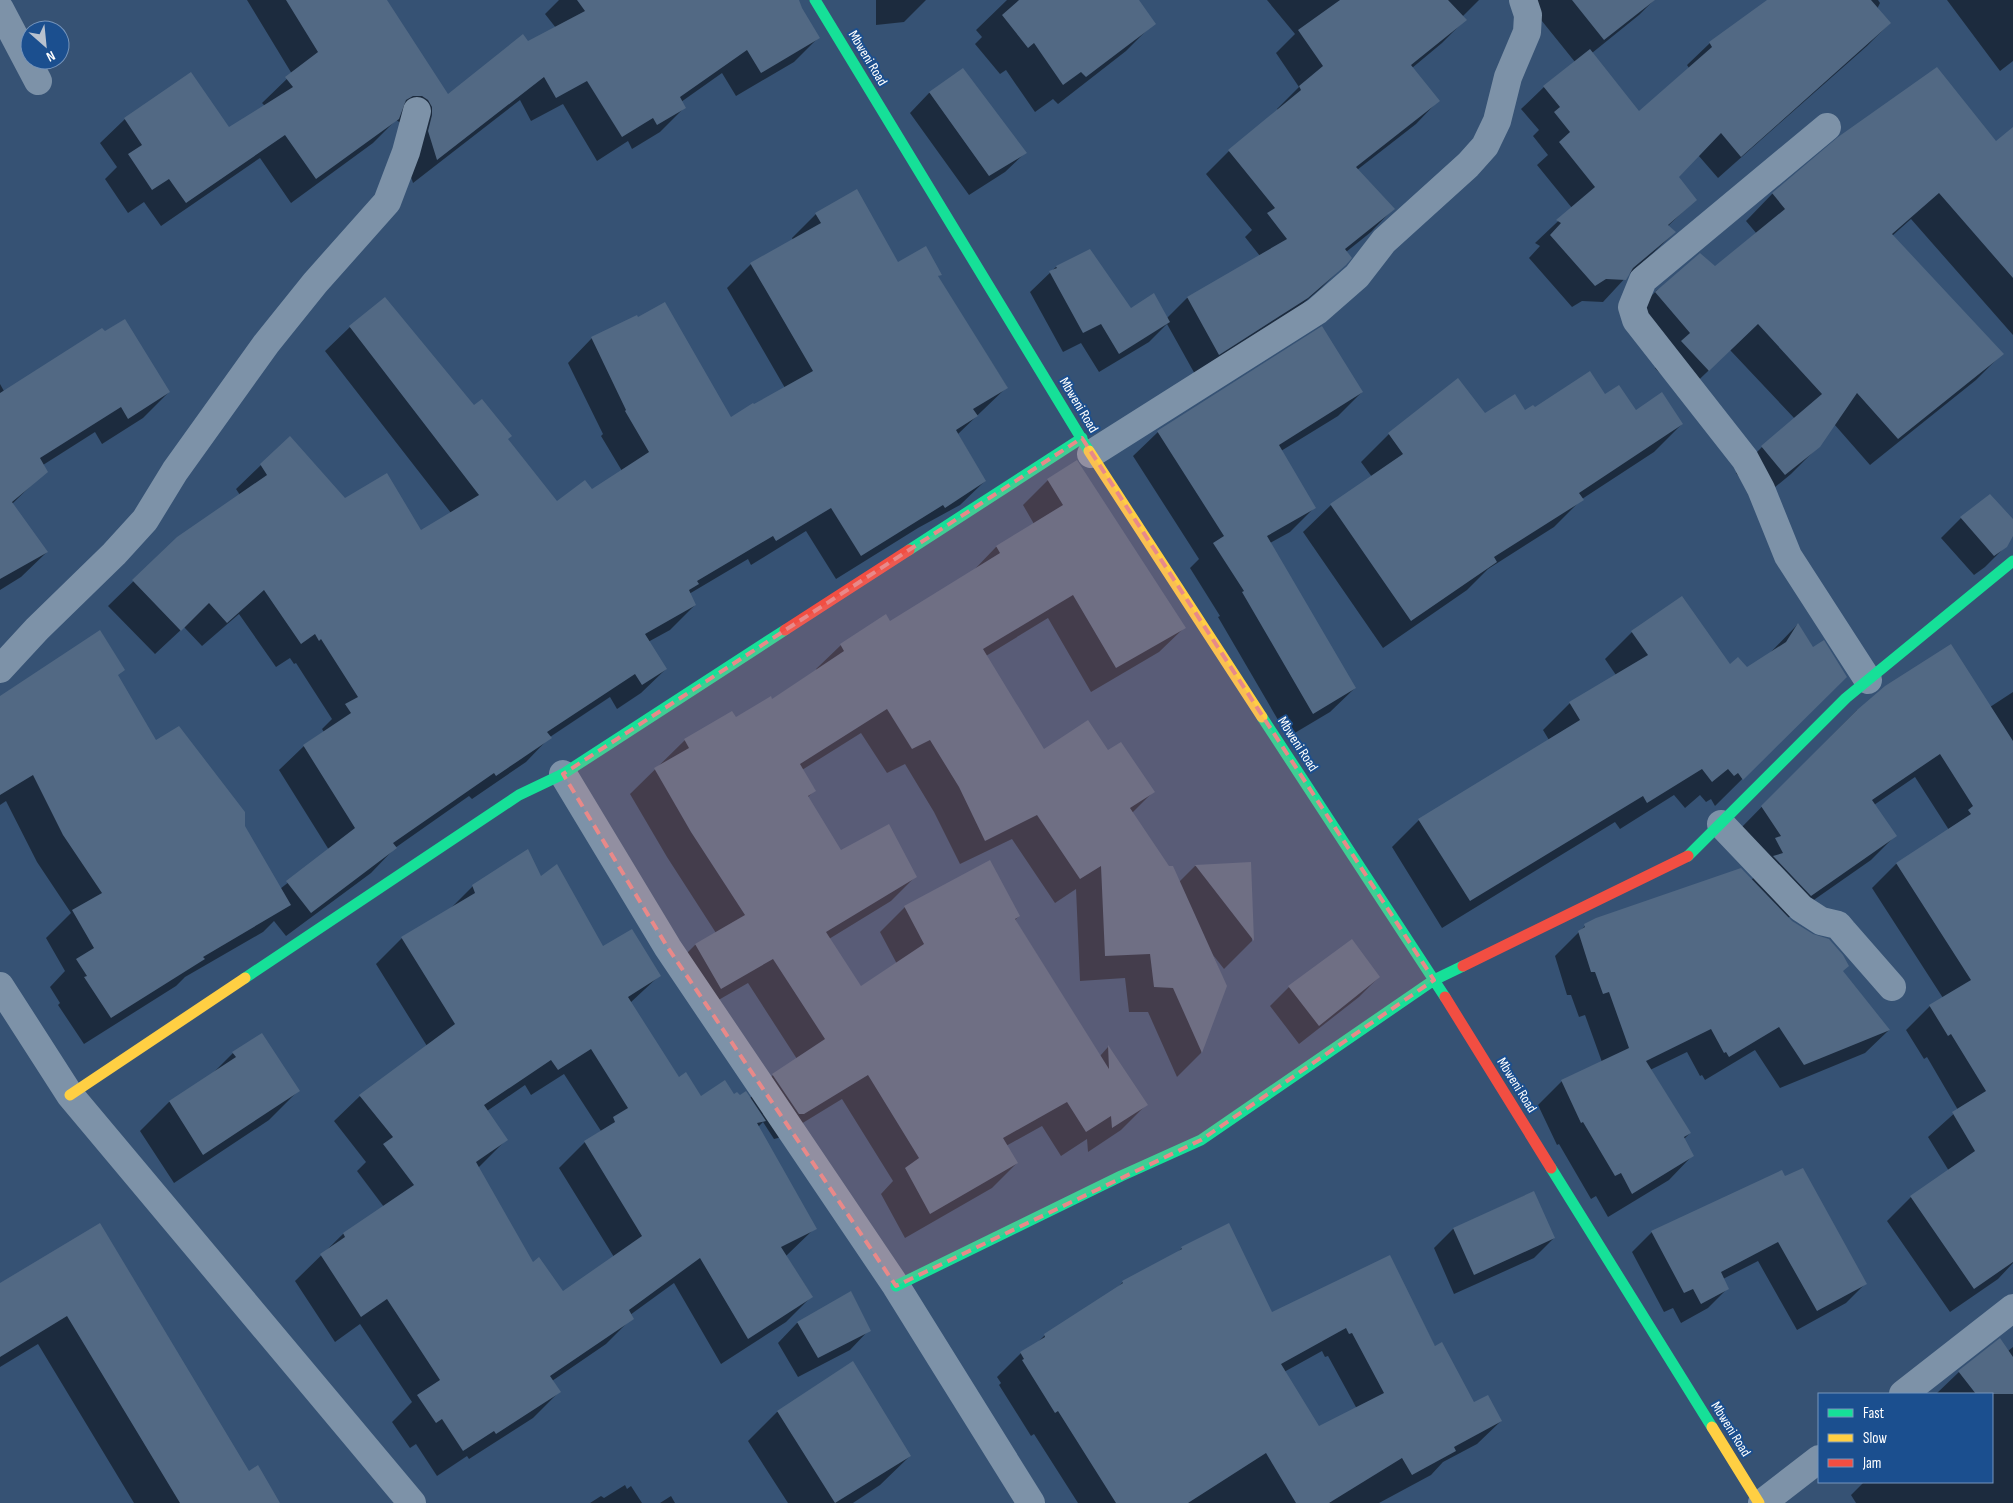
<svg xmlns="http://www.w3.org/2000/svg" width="2013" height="1503" font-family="'Sofia Sans Condensed',sans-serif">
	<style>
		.shadow { fill: #0007; fill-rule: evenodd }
		.building { fill: #526984; fill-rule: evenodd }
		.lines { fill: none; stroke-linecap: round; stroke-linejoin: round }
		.street { stroke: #7d92a8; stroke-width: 28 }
		.fast { stroke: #16e098; stroke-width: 11 }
		.slow { stroke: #ffcf43; stroke-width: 11 }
		.jam { stroke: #f24e42; stroke-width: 11 }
		.marked { fill: #e88989; fill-opacity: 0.2; stroke: #e88989; stroke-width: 4; stroke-dasharray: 10 6; stroke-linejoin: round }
		.labels { text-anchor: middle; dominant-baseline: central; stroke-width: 4; stroke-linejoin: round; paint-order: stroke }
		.street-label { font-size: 14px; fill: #fff; stroke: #1b4f8f }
	</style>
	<rect width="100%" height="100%" fill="#365274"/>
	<path class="shadow" d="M 247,0 L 385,0 L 448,96 L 528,43 L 556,28 L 545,14 L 559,0 L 792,0 L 818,38 L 794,62 L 736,96 L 722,73 L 681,102 L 685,107 L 660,132 L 632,149 L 628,141 L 597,161 L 563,104 L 531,121 L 520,100 L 413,183 L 404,156 L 404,125 L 396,120 L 373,143 L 291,203 L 260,158 L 161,226 L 144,202 L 128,213 L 105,179 L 117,167 L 100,143 L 125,119 L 228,129 L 265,106 L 262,103 L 292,74 Z
		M 876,0 L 926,0 L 904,22 L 876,25 Z
		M 1007,0 L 1138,0 L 1154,23 L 1126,51 L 1058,104 L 1053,99 L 1035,112 L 1006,70 L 1000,74 L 975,44 L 982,37 L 976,30 Z
		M 1267,0 L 1479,0 L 1462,17 L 1465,20 L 1442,43 L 1412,68 L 1438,101 L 1416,124 L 1357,170 L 1393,209 L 1371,232 L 1346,252 L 1345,264 L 1321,288 L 1283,321 L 1196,376 L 1167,324 L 1149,342 L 1099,372 L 1081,343 L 1063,352 L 1030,292 L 1056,267 L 1130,309 L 1167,318 L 1187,298 L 1260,256 L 1245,237 L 1252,230 L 1206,174 L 1229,151 L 1278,111 L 1277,109 L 1299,87 L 1276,53 L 1295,34 Z
		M 1525,0 L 1654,0 L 1639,15 L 1592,53 L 1639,113 L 1689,68 L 1687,65 L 1710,43 L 1769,0 L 1878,0 L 1880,3 L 1877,9 L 1890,23 L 1867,46 L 1718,178 L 1698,155 L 1677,176 L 1695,200 L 1668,226 L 1675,232 L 1652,254 L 1628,275 L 1603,302 L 1582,301 L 1572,307 L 1529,258 L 1540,246 L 1535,243 L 1572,208 L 1537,165 L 1548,155 L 1533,136 L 1539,130 L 1521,109 L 1544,87 L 1575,62 Z
		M 1947,0 L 2013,0 L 2013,61 L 2000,71 Z
		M 962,70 L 1025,153 L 1005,172 L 969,195 L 910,113 L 929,93 Z
		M 2013,129 L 2013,335 L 1911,219 L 1892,236 L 2002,354 L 1976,380 L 1870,465 L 1834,424 L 1819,446 L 1791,474 L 1758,501 L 1736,473 L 1762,447 L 1795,419 L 1730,350 L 1682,396 L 1655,368 L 1664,360 L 1630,318 L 1657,290 L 1715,268 L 1757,234 L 1746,221 L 1772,194 L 1839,138 L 1996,143 Z
		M 816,214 L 898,263 L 940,274 L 937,277 L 1007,387 L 958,434 L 985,481 L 960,505 L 918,528 L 836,579 L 806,531 L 751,565 L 748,559 L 689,594 L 695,605 L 670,630 L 648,642 L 666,669 L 641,693 L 617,709 L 610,697 L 550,737 L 526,762 L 472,799 L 469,796 L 395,848 L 371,873 L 286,936 L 274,921 L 263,932 L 185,977 L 176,986 L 84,1044 L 58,1005 L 60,1003 L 50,987 L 65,971 L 46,938 L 71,913 L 37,862 L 6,801 L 0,805 L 0,697 L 117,676 L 155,742 L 244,826 L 280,889 L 329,850 L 279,770 L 304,746 L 324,732 L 322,729 L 332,719 L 296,663 L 294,664 L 290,658 L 276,667 L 239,614 L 202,646 L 184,627 L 155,654 L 108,606 L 178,538 L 240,495 L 236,489 L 261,465 L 420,532 L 451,513 L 325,351 L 350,327 L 474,407 L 507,439 L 557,503 L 592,491 L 622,471 L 601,436 L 603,434 L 568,363 L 592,338 L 731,418 L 753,406 L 785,388 L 727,288 L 751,264 L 793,240 L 792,238 Z
		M 1322,328 L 1362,392 L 1338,416 L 1281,451 L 1314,508 L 1290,532 L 1270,543 L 1355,688 L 1330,712 L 1288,737 L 1218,617 L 1220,616 L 1190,568 L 1199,559 L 1133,456 L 1158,432 Z
		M 0,384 L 4,391 L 169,392 L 143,418 L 102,444 L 95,432 L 43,465 L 46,471 L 12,504 L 47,552 L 21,577 L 0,590 Z
		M 1605,396 L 1635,412 L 1682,424 L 1654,452 L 1582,499 L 1554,527 L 1488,569 L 1467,590 L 1383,648 L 1303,532 L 1331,505 L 1372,477 L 1361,462 L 1389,434 L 1485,415 L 1525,412 Z
		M 1076,462 L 1184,628 L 1159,652 L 1091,692 L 1048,618 L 986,656 L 1043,751 L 1108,752 L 1153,792 L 1132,813 L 1179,882 L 1195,866 L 1250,863 L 1252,941 L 1224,969 L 1213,955 L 1226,986 L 1201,1053 L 1177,1077 L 1148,1012 L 1129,1012 L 1125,978 L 1080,981 L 1076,889 L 1055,903 L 1012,839 L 960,864 L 934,812 L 905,764 L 887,773 L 861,733 L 802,770 L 815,790 L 807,798 L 841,852 L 916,876 L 891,901 L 829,939 L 861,987 L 897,964 L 880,932 L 905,907 L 1019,916 L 1015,920 L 1100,1056 L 1108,1047 L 1146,1105 L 1121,1130 L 1088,1152 L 1087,1139 L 1061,1156 L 1042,1126 L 1006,1146 L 1017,1163 L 992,1188 L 905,1238 L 881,1194 L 893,1181 L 842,1099 L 778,1138 L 774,1139 L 763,1122 L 758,1127 L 815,1228 L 786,1256 L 812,1296 L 786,1322 L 721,1364 L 674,1283 L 630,1315 L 632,1318 L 606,1344 L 552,1381 L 559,1392 L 533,1418 L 469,1459 L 467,1456 L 437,1476 L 416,1444 L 410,1448 L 392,1422 L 412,1402 L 360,1324 L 335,1342 L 295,1281 L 343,1234 L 384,1207 L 357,1171 L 366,1162 L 334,1121 L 360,1096 L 427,1046 L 376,964 L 402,938 L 450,909 L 473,886 L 541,877 L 603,948 L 659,976 L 630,1003 L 679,1078 L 700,1097 L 733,1095 L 749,1099 L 773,1075 L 797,1059 L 748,983 L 696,1013 L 671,969 L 695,945 L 716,933 L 667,857 L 630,794 L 685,740 L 732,713 L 735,718 L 772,700 L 817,671 L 816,669 L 841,645 L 890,623 L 972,572 L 996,547 L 1034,524 L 1023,505 L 1048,480 ZM 564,1074 L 601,1131 L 585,1142 L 559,1168 L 614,1257 L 563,1293 L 532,1264 L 478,1168 L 506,1140 L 487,1111 L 525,1085 L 531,1095 Z
		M 1990,495 L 2013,521 L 2013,533 L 2006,546 L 1985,567 L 1974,575 L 1941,538 L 1961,518 Z
		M 1797,625 L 1813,649 L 1845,677 L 1715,806 L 1711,799 L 1706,802 L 1700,795 L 1685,808 L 1674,795 L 1620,829 L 1615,822 L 1442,928 L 1392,847 L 1419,820 L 1549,740 L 1543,730 L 1570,703 L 1616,675 L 1605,659 L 1632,632 L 1729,666 L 1746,669 L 1769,654 Z
		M 2013,692 L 2013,1263 L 1998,1279 L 1950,1312 L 1887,1221 L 1911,1197 L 1949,1171 L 1928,1137 L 1958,1110 L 1927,1057 L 1924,1059 L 1906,1030 L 1930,1006 L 1943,998 L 1872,888 L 1896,864 L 1949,830 L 1915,777 L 1874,805 L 1895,836 L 1871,860 L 1788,918 L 1842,972 L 1889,1030 L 1865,1053 L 1780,1088 L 1755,1050 L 1705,1080 L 1702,1075 L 1700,1076 L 1687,1052 L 1650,1070 L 1690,1133 L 1684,1139 L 1692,1156 L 1669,1180 L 1608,1217 L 1596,1196 L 1591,1199 L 1559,1144 L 1557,1145 L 1538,1105 L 1562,1081 L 1602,1062 L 1585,1015 L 1579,1017 L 1571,995 L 1567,995 L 1555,956 L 1585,926 L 1751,880 L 1758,874 L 1738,831 L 1857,710 L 1990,707 Z
		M 1379,977 L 1359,997 L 1299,1044 L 1270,1006 L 1289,987 Z
		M 233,1053 L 298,1091 L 269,1120 L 174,1183 L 140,1131 L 169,1102 L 212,1074 Z
		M 1785,1178 L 1866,1283 L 1846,1303 L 1797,1330 L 1758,1261 L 1723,1279 L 1728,1288 L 1708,1308 L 1681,1323 L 1673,1308 L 1664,1312 L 1632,1252 L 1652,1232 Z
		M 1533,1192 L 1554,1238 L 1534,1258 L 1454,1294 L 1434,1248 L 1453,1229 Z
		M 99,1225 L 248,1472 L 279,1503 L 134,1503 L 38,1344 L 0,1367 L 0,1284 Z
		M 1182,1248 L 1272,1314 L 1390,1257 L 1435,1347 L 1474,1403 L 1501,1421 L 1477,1444 L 1443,1462 L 1431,1475 L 1379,1503 L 1078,1503 L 1034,1434 L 1031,1436 L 999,1385 L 1001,1383 L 997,1377 L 1021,1353 L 1036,1344 L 1045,1335 L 1115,1290 L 1123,1282 L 1177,1253 ZM 1322,1351 L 1325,1357 L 1328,1356 L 1357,1409 L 1318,1428 L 1284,1372 Z
		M 851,1292 L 869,1330 L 850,1350 L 798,1377 L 778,1343 L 797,1323 Z
		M 2000,1340 L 2008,1351 L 2013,1347 L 2013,1503 L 1856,1503 L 1851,1495 L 1864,1482 L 1992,1482 L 1992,1394 L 1936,1394 L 1959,1372 Z
		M 852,1363 L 910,1456 L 880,1485 L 853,1503 L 788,1503 L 748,1441 L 777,1412 Z
		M 625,1485 L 627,1489 L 631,1486 L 642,1503 L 590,1503 L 601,1496 L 604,1498 Z
		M 671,1496 L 675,1503 L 660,1503 Z"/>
	<path class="building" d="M 286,0 L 387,0 L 448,94 L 523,34 L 528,41 L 585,11 L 577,0 L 799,0 L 802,8 L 820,38 L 761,73 L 747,50 L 680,97 L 686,108 L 657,125 L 653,118 L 622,137 L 587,81 L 556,98 L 544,77 L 437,160 L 428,131 L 432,115 L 432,107 L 428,100 L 422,96 L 413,96 L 406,100 L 399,119 L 316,179 L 285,135 L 186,203 L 169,179 L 152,190 L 128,154 L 142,145 L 124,118 L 191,72 L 229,127 L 293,87 L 285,77 L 318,52 Z
		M 1019,0 L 1139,0 L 1156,24 L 1086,77 L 1081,72 L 1063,85 L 1034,43 L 1028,48 L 1002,15 Z
		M 1340,0 L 1448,0 L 1467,20 L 1411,65 L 1440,101 L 1356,167 L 1395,209 L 1345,249 L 1352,258 L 1346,265 L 1308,298 L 1219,355 L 1187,297 L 1287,239 L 1267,213 L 1275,208 L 1228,150 L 1301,90 L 1299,86 L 1323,66 L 1298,30 Z
		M 1572,0 L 1655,0 L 1604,40 Z
		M 1767,0 L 1871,0 L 1891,23 L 1741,157 L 1721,133 L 1679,177 L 1697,200 L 1668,225 L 1676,232 L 1633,268 L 1626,280 L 1606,279 L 1595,286 L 1550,235 L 1561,223 L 1556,220 L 1595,187 L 1559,142 L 1570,132 L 1554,112 L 1560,107 L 1543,86 L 1590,49 L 1639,111 L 1712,47 L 1709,42 Z
		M 1937,67 L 1996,141 L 2013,127 L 2013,278 L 1939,193 L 1892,234 L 2004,354 L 1898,439 L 1857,393 L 1820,447 L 1785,475 L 1761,446 L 1822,394 L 1758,324 L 1709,371 L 1681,341 L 1690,333 L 1655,292 L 1700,253 L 1715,266 L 1785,209 L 1772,193 L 1838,137 Z
		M 963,68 L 1027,153 L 989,176 L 929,92 Z
		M 857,189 L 898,262 L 926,246 L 942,275 L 938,276 L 1008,388 L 973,409 L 978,416 L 956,430 L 986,481 L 945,508 L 943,505 L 861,556 L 831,508 L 776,541 L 773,536 L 697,581 L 699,584 L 689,590 L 696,605 L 645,634 L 667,669 L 642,685 L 635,674 L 547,732 L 552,738 L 496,776 L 494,773 L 393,843 L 397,848 L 311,913 L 286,881 L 355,828 L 303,745 L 351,713 L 345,704 L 358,697 L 321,639 L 319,641 L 315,634 L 301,644 L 264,590 L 227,623 L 209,603 L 181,631 L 132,580 L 177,537 L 267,475 L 260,464 L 290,436 L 345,498 L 387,473 L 421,530 L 479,495 L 349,326 L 385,297 L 474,405 L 482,399 L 512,436 L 508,439 L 557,501 L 585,480 L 592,489 L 649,452 L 625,411 L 626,410 L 591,337 L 637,315 L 638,317 L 665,302 L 731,417 L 753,403 L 754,404 L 813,371 L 750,263 L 821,223 L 815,213 Z
		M 1090,249 L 1131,308 L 1154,293 L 1170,322 L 1119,354 L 1101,324 L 1083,333 L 1049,271 L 1057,268 L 1056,266 Z
		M 125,319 L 170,392 L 128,419 L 121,407 L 40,458 L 48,472 L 12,502 L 48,552 L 0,579 L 0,393 L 102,328 L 105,331 Z
		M 1322,326 L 1363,392 L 1279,445 L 1316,508 L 1267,536 L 1356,688 L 1313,714 L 1242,592 L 1244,591 L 1213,543 L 1224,536 L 1157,431 Z
		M 1590,371 L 1605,394 L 1619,385 L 1636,410 L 1662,392 L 1683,424 L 1579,493 L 1584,500 L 1494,557 L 1497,562 L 1411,621 L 1330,504 L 1403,454 L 1388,433 L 1458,378 L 1485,413 L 1515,394 L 1525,410 L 1533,405 L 1535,407 Z
		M 1077,460 L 1186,628 L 1116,668 L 1073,595 L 983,649 L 1044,749 L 1088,720 L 1108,750 L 1121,742 L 1155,792 L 1130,808 L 1169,866 L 1173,866 L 1227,986 L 1202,1053 L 1173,988 L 1154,987 L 1150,954 L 1105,956 L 1101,866 L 1080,879 L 1037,815 L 985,841 L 959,787 L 930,740 L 912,749 L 887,709 L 800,764 L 816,791 L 808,796 L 841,850 L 889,824 L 917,877 L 826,932 L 861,986 L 924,944 L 904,906 L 990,860 L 1020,916 L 1015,919 L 1109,1069 L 1108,1045 L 1148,1105 L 1112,1128 L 1111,1116 L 1086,1132 L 1067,1102 L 1003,1138 L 1018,1163 L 930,1214 L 905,1168 L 919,1158 L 868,1075 L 804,1114 L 799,1114 L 772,1074 L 825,1039 L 773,959 L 721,989 L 695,944 L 745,915 L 691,832 L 654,768 L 689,748 L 684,739 L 732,711 L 736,717 L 771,696 L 772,699 L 844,651 L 840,644 L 886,614 L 890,621 L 1000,553 L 996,546 L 1063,505 L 1047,479 Z
		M 1990,494 L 2013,519 L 2013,536 L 2007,547 L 1994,556 L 1960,517 Z
		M 1682,596 L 1730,664 L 1738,657 L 1747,667 L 1786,642 L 1798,623 L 1813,647 L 1824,640 L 1847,677 L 1743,780 L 1738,773 L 1734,776 L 1728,769 L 1712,782 L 1702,769 L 1647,803 L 1643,796 L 1470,901 L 1418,819 L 1580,720 L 1569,702 L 1648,655 L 1631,631 Z
		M 100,630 L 125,670 L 118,675 L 156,740 L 179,726 L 245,812 L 245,826 L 291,905 L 203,957 L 205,959 L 111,1018 L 84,977 L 87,976 L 76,959 L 94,948 L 72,910 L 102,893 L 63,835 L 33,775 L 0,795 L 0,696 Z
		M 1951,644 L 2013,741 L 2013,1262 L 1974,1289 L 1910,1196 L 1975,1151 L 1952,1112 L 1986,1091 L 1951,1034 L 1948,1036 L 1929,1005 L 1971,980 L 1896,863 L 1971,814 L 1968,810 L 1973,806 L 1940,754 L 1872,800 L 1897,836 L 1811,896 L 1773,856 L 1783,853 L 1775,838 L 1781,836 L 1761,806 L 1857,710 L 1885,686 Z
		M 528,849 L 541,876 L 557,864 L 603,946 L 632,929 L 661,976 L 628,997 L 679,1077 L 686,1072 L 701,1096 L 725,1080 L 734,1094 L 737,1092 L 740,1095 L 746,1091 L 766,1121 L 757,1123 L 817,1229 L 781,1247 L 813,1297 L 748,1339 L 700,1258 L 629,1310 L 634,1319 L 550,1376 L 561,1392 L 496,1434 L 494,1431 L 463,1451 L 442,1419 L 436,1423 L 417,1395 L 440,1380 L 387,1299 L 361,1317 L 320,1254 L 345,1237 L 343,1233 L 414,1185 L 383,1144 L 393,1137 L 359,1095 L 455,1024 L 401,937 L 475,893 L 472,885 ZM 591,1049 L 628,1108 L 613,1117 L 615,1122 L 584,1141 L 642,1236 L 563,1291 L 539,1257 L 533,1262 L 476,1162 L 508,1140 L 484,1105 L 551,1060 L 558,1070 Z
		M 1251,862 L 1254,941 L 1195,865 Z
		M 1741,868 L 1792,921 L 1813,934 L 1829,939 L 1843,955 L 1849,966 L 1843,971 L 1890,1030 L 1804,1065 L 1779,1027 L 1729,1057 L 1726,1052 L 1724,1053 L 1711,1029 L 1646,1061 L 1691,1133 L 1684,1137 L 1694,1156 L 1632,1194 L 1621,1173 L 1615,1176 L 1583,1122 L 1581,1123 L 1561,1080 L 1629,1048 L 1609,992 L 1603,994 L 1595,972 L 1591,972 L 1578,931 L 1585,927 L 1584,924 L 1596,918 Z
		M 1352,939 L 1380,977 L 1319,1026 L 1288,986 Z
		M 262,1033 L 300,1091 L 203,1155 L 169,1101 L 236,1057 L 232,1052 Z
		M 1803,1168 L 1867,1284 L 1817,1311 L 1778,1242 L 1721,1272 L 1729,1289 L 1701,1304 L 1693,1289 L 1684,1293 L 1651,1231 L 1782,1170 L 1785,1176 Z
		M 1534,1191 L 1555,1238 L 1474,1275 L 1453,1228 Z
		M 100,1223 L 249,1471 L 258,1465 L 280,1503 L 180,1503 L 67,1316 L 0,1357 L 0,1283 Z
		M 1229,1223 L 1272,1312 L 1390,1255 L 1435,1346 L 1442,1342 L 1474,1402 L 1488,1395 L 1502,1421 L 1454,1447 L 1456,1451 L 1412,1475 L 1402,1458 L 1329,1503 L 1296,1503 L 1266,1453 L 1188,1503 L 1116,1503 L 1058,1411 L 1055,1413 L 1022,1360 L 1024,1359 L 1020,1352 L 1045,1337 L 1044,1334 L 1123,1283 L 1122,1281 L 1182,1249 L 1181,1247 ZM 1346,1328 L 1349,1334 L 1352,1333 L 1384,1393 L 1319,1426 L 1281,1364 Z
		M 851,1291 L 871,1331 L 818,1358 L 797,1322 Z
		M 2000,1338 L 2013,1357 L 2013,1394 L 1976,1394 L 1958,1371 Z
		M 853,1361 L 911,1456 L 835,1503 L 777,1411 Z"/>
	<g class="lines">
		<path class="street" d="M 0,9 L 38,81
			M 1827,127 L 1643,280 L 1632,307 L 1636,320 L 1745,459 L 1761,489 L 1788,556 L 1868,680
			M 1091,454 L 1317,311 L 1357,276 L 1384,241 L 1468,165 L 1485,146 L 1497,121 L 1508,77 L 1527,32 L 1528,15 L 1523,0
			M 0,669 L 37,629 L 114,554 L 145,520 L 175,471 L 266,344 L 315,283 L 387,202 L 406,152 L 417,111
			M 563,774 L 668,948 L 896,1286 L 1031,1503
			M 1721,824 L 1801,908 L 1821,921 L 1838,925 L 1843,931 L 1892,987
			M 0,986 L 70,1095 L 412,1503
			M 1903,1394 L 2013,1308
			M 1762,1503 L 1819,1459"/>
		<path class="fast" d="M 815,0 L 1089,451
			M 909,550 L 1082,438
			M 1262,717 L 1445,997
			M 1688,856 L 1846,698 L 2013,561
			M 245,978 L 519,795 L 563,774 L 785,630
			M 1551,1168 L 1712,1427
			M 896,1286 L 1121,1176 L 1201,1140 L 1434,980 L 1463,966"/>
		<path class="slow" d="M 1089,451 L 1262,717
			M 70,1095 L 245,978
			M 1712,1427 L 1759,1503"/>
		<path class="jam" d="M 785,630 L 909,550
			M 1463,966 L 1688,856
			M 1445,997 L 1551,1168"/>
	</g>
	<path class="marked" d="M 1082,438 L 1434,980 L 1201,1140 L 896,1286 L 668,948 L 563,774 Z"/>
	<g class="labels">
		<g class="street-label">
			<text transform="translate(868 58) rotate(59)">Mbweni Road</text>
			<text transform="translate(1079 405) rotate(59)">Mbweni Road</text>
			<text transform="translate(1298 744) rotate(57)">Mbweni Road</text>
			<text transform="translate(1517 1085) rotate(58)">Mbweni Road</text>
			<text transform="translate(1731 1429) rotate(58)">Mbweni Road</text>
		</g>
	</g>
	<rect x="1818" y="1393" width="175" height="90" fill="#1b4f8f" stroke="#7695bc"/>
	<rect x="1828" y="1409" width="25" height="8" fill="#16e098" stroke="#7695bc"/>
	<text x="1863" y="1418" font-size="15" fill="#ffffff">Fast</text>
	<rect x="1828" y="1434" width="25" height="8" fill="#ffcf43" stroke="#7695bc"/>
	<text x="1863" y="1443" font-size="15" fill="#ffffff">Slow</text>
	<rect x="1828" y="1459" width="25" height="8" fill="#f24e42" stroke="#7695bc"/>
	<text x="1863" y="1468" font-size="15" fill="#ffffff">Jam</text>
	<g transform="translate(45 45) rotate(153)"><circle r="24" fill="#1b4f8f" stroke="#7695bc"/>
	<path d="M0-4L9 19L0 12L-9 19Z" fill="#b9c2ce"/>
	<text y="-8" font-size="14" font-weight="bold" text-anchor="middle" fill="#ffffff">N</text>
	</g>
</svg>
